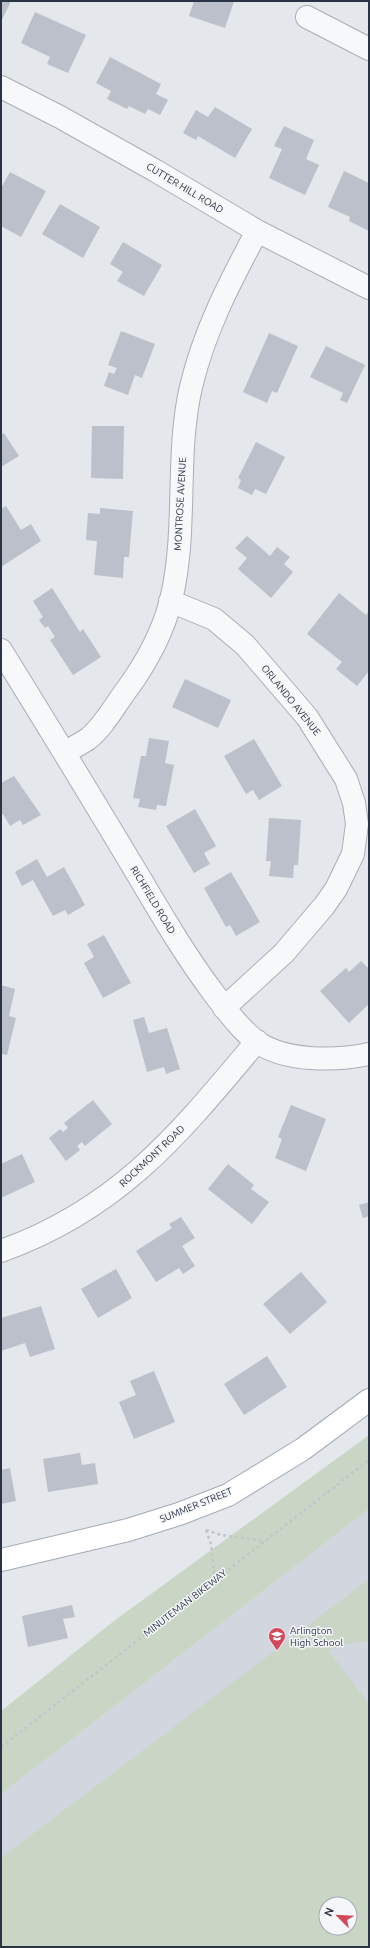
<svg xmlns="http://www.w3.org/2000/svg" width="370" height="1948" font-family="Ubuntu,sans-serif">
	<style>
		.built { fill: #d2d6de; fill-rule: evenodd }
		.green { fill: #c9d6c5; fill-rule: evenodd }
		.building { fill: #bbc0ca }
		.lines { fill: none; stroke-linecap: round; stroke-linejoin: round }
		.minor-casing { stroke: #a9aeb7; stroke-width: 24 }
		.major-casing { stroke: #a3abb8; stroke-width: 24 }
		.path { stroke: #c2c5cb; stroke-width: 2.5; stroke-dasharray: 3 3; stroke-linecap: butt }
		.minor { stroke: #f7f8fa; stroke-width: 22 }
		.major { stroke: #fff; stroke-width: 22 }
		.labels { text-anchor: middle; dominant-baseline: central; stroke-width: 3; stroke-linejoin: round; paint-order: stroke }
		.street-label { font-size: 10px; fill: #2b3445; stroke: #f4f6f9 }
		.poi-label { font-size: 10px; fill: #2b3445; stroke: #f4f6f9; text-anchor: start }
	</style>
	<rect width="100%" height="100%" fill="#e4e7ec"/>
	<path class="built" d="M 369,1509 L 369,1947 L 1,1947 L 1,1794 ZM 326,1904 L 350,1904 L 350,1928 L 326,1928 Z"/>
	<path class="green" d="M 369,1435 L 369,1509 L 1,1794 L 1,1711 L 114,1621 Z
		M 369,1579 L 369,1612 L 366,1614 L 369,1614 L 369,1641 L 352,1643 L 328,1650 L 369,1704 L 369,1947 L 1,1947 L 1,1858 ZM 326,1904 L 350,1904 L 350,1928 L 326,1928 Z"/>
	<path class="building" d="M 1,1 L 11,1 L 1,22 Z
		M 194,1 L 234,1 L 225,28 L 189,16 Z
		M 35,12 L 86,35 L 68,73 L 47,64 L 50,57 L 21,43 Z
		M 110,57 L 161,84 L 156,94 L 168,100 L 160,115 L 148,109 L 145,114 L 129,106 L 127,109 L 107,99 L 111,91 L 96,83 Z
		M 215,107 L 252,129 L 235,158 L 198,136 L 196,140 L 183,133 L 196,110 L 208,117 Z
		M 284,126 L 314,140 L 306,159 L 319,165 L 305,195 L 269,178 L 282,149 L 274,146 Z
		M 344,171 L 369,183 L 369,231 L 349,221 L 350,217 L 328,207 Z
		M 10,172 L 46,191 L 21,237 L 1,226 L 1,188 Z
		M 60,204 L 100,227 L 83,258 L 42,234 Z
		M 123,242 L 162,265 L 144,296 L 117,281 L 123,272 L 110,264 Z
		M 121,331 L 155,344 L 142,378 L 135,375 L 128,395 L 104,386 L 109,372 L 114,374 L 117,368 L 108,365 Z
		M 269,333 L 298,346 L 277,393 L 272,391 L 267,403 L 243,392 Z
		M 326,346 L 365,365 L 347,403 L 340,400 L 343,393 L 310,377 Z
		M 92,426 L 124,426 L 123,479 L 91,478 Z
		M 4,433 L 19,456 L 1,467 L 1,435 Z
		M 256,442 L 285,457 L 266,494 L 255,489 L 252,495 L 238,488 L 241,480 L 238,478 Z
		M 6,506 L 21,530 L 31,524 L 41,541 L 1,567 L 1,509 Z
		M 100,508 L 133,511 L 129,557 L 124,557 L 123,578 L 94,575 L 97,541 L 86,540 L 88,513 L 100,514 Z
		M 247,536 L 270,556 L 277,547 L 290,557 L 284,564 L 293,572 L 271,598 L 238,569 L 247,558 L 235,548 Z
		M 52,588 L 80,632 L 83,629 L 101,657 L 73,675 L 50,640 L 55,637 L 48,626 L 45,628 L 39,620 L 43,617 L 33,601 Z
		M 339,593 L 366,615 L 369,611 L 369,671 L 357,686 L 336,669 L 342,662 L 307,634 Z
		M 185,679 L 231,700 L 218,728 L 172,707 Z
		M 149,738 L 169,741 L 165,763 L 174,765 L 166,806 L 157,805 L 156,810 L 138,807 L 140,799 L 133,798 L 141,756 L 146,756 Z
		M 254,739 L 282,786 L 259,800 L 253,790 L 246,794 L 224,756 Z
		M 14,776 L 41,815 L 23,825 L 20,820 L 10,826 L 3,814 L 1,815 L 1,783 Z
		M 195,809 L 216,846 L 204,853 L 210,864 L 194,873 L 166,826 Z
		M 269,818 L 301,820 L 298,865 L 294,865 L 293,878 L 269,876 L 271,861 L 266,861 Z
		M 37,859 L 47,877 L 64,867 L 85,905 L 68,915 L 65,910 L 53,916 L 33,880 L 22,886 L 15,872 Z
		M 231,872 L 260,922 L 236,936 L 230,925 L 226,927 L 204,888 Z
		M 104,935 L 131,983 L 103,998 L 84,963 L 94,957 L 87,944 Z
		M 361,961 L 369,969 L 369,1004 L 349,1023 L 320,991 L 346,968 L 349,972 Z
		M 1,985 L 15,989 L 9,1016 L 16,1018 L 7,1055 L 1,1054 Z
		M 144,1017 L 149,1033 L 167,1028 L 180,1069 L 166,1074 L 164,1067 L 147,1072 L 133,1020 Z
		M 93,1100 L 112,1124 L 85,1146 L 82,1142 L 77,1146 L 80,1150 L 66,1161 L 49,1138 L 60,1129 L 63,1132 L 68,1128 L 64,1123 Z
		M 291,1105 L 326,1119 L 306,1171 L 275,1158 L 282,1139 L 278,1137 Z
		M 22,1154 L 35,1182 L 1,1198 L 1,1164 Z
		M 228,1164 L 254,1185 L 251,1189 L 269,1202 L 252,1224 L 208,1189 Z
		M 369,1202 L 369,1216 L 363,1218 L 359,1205 Z
		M 181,1217 L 195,1238 L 182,1246 L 195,1266 L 183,1274 L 179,1268 L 156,1282 L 136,1251 L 172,1228 L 169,1224 Z
		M 116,1269 L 132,1298 L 98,1318 L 81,1289 Z
		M 301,1272 L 327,1302 L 290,1334 L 263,1304 Z
		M 41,1306 L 55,1349 L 30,1357 L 25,1343 L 1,1351 L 1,1318 Z
		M 267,1356 L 287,1387 L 244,1415 L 224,1384 Z
		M 154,1371 L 175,1422 L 134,1439 L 119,1402 L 136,1395 L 130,1381 Z
		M 80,1453 L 82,1465 L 95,1463 L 98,1484 L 48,1492 L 43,1459 Z
		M 10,1468 L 16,1501 L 1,1504 L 1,1470 Z
		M 72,1605 L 75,1617 L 63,1619 L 68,1638 L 28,1647 L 22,1616 Z"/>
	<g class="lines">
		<defs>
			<path id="minor" d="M 307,17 L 369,49
				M 1,87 L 60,117 L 156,171 L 257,231 L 369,288
				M 170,601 L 214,619 L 245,645 L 307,717 L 346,779 L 354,803 L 357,824 L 353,854 L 336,889 L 324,906 L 284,953 L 224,1008
				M 1,650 C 48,726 95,803 141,880 C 164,919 187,958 215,995 C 227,1011 240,1029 257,1042 C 286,1062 336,1061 369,1054
				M 65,753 C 72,748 80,744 88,739 C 103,727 114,707 125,692 C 145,665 163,632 171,600 C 188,530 175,456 191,387 C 204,331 230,282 257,231
				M 1,1251 C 119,1209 179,1134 257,1041"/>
			<path id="major" d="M 1,1560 L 128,1530 L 179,1514 L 228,1495 L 303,1449 L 369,1400"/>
		</defs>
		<use href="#minor" class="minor-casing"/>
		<use href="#major" class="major-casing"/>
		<path class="path" d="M 206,1530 L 221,1535 L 264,1541
			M 206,1530 L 211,1544 L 215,1579
			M 1,1747 L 369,1460"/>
		<use href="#minor" class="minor"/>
		<use href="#major" class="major"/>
	</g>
	<defs>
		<symbol id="school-pin" viewBox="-11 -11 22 30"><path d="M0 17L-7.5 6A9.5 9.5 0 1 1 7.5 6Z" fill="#d1495b" stroke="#f4f6f9"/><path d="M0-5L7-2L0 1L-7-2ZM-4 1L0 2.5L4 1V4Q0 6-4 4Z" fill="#fff"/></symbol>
	</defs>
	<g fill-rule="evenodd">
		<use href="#school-pin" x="267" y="1626" width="20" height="27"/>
	</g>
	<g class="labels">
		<g class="street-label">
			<text transform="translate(185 188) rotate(31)">CUTTER HILL ROAD</text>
			<text transform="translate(180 504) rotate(-87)">MONTROSE AVENUE</text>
			<text transform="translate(291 700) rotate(51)">ORLANDO AVENUE</text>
			<text transform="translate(153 900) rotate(59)">RICHFIELD ROAD</text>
			<text transform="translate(152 1156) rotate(-43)">ROCKMONT ROAD</text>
			<text transform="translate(196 1505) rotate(-22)">SUMMER STREET</text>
			<text transform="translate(185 1603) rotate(-38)">MINUTEMAN BIKEWAY</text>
		</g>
		<g class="poi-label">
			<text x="290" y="1630">Arlington<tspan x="290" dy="12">High School</tspan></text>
		</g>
	</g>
	<rect width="370" height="1948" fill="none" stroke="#2b3445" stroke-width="4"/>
	<g transform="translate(338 1916) rotate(294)"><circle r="19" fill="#f4f6f9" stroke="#a4a8b1"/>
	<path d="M0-3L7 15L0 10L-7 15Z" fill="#d1495b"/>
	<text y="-6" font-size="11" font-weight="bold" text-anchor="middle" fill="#2b3445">N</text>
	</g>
</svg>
